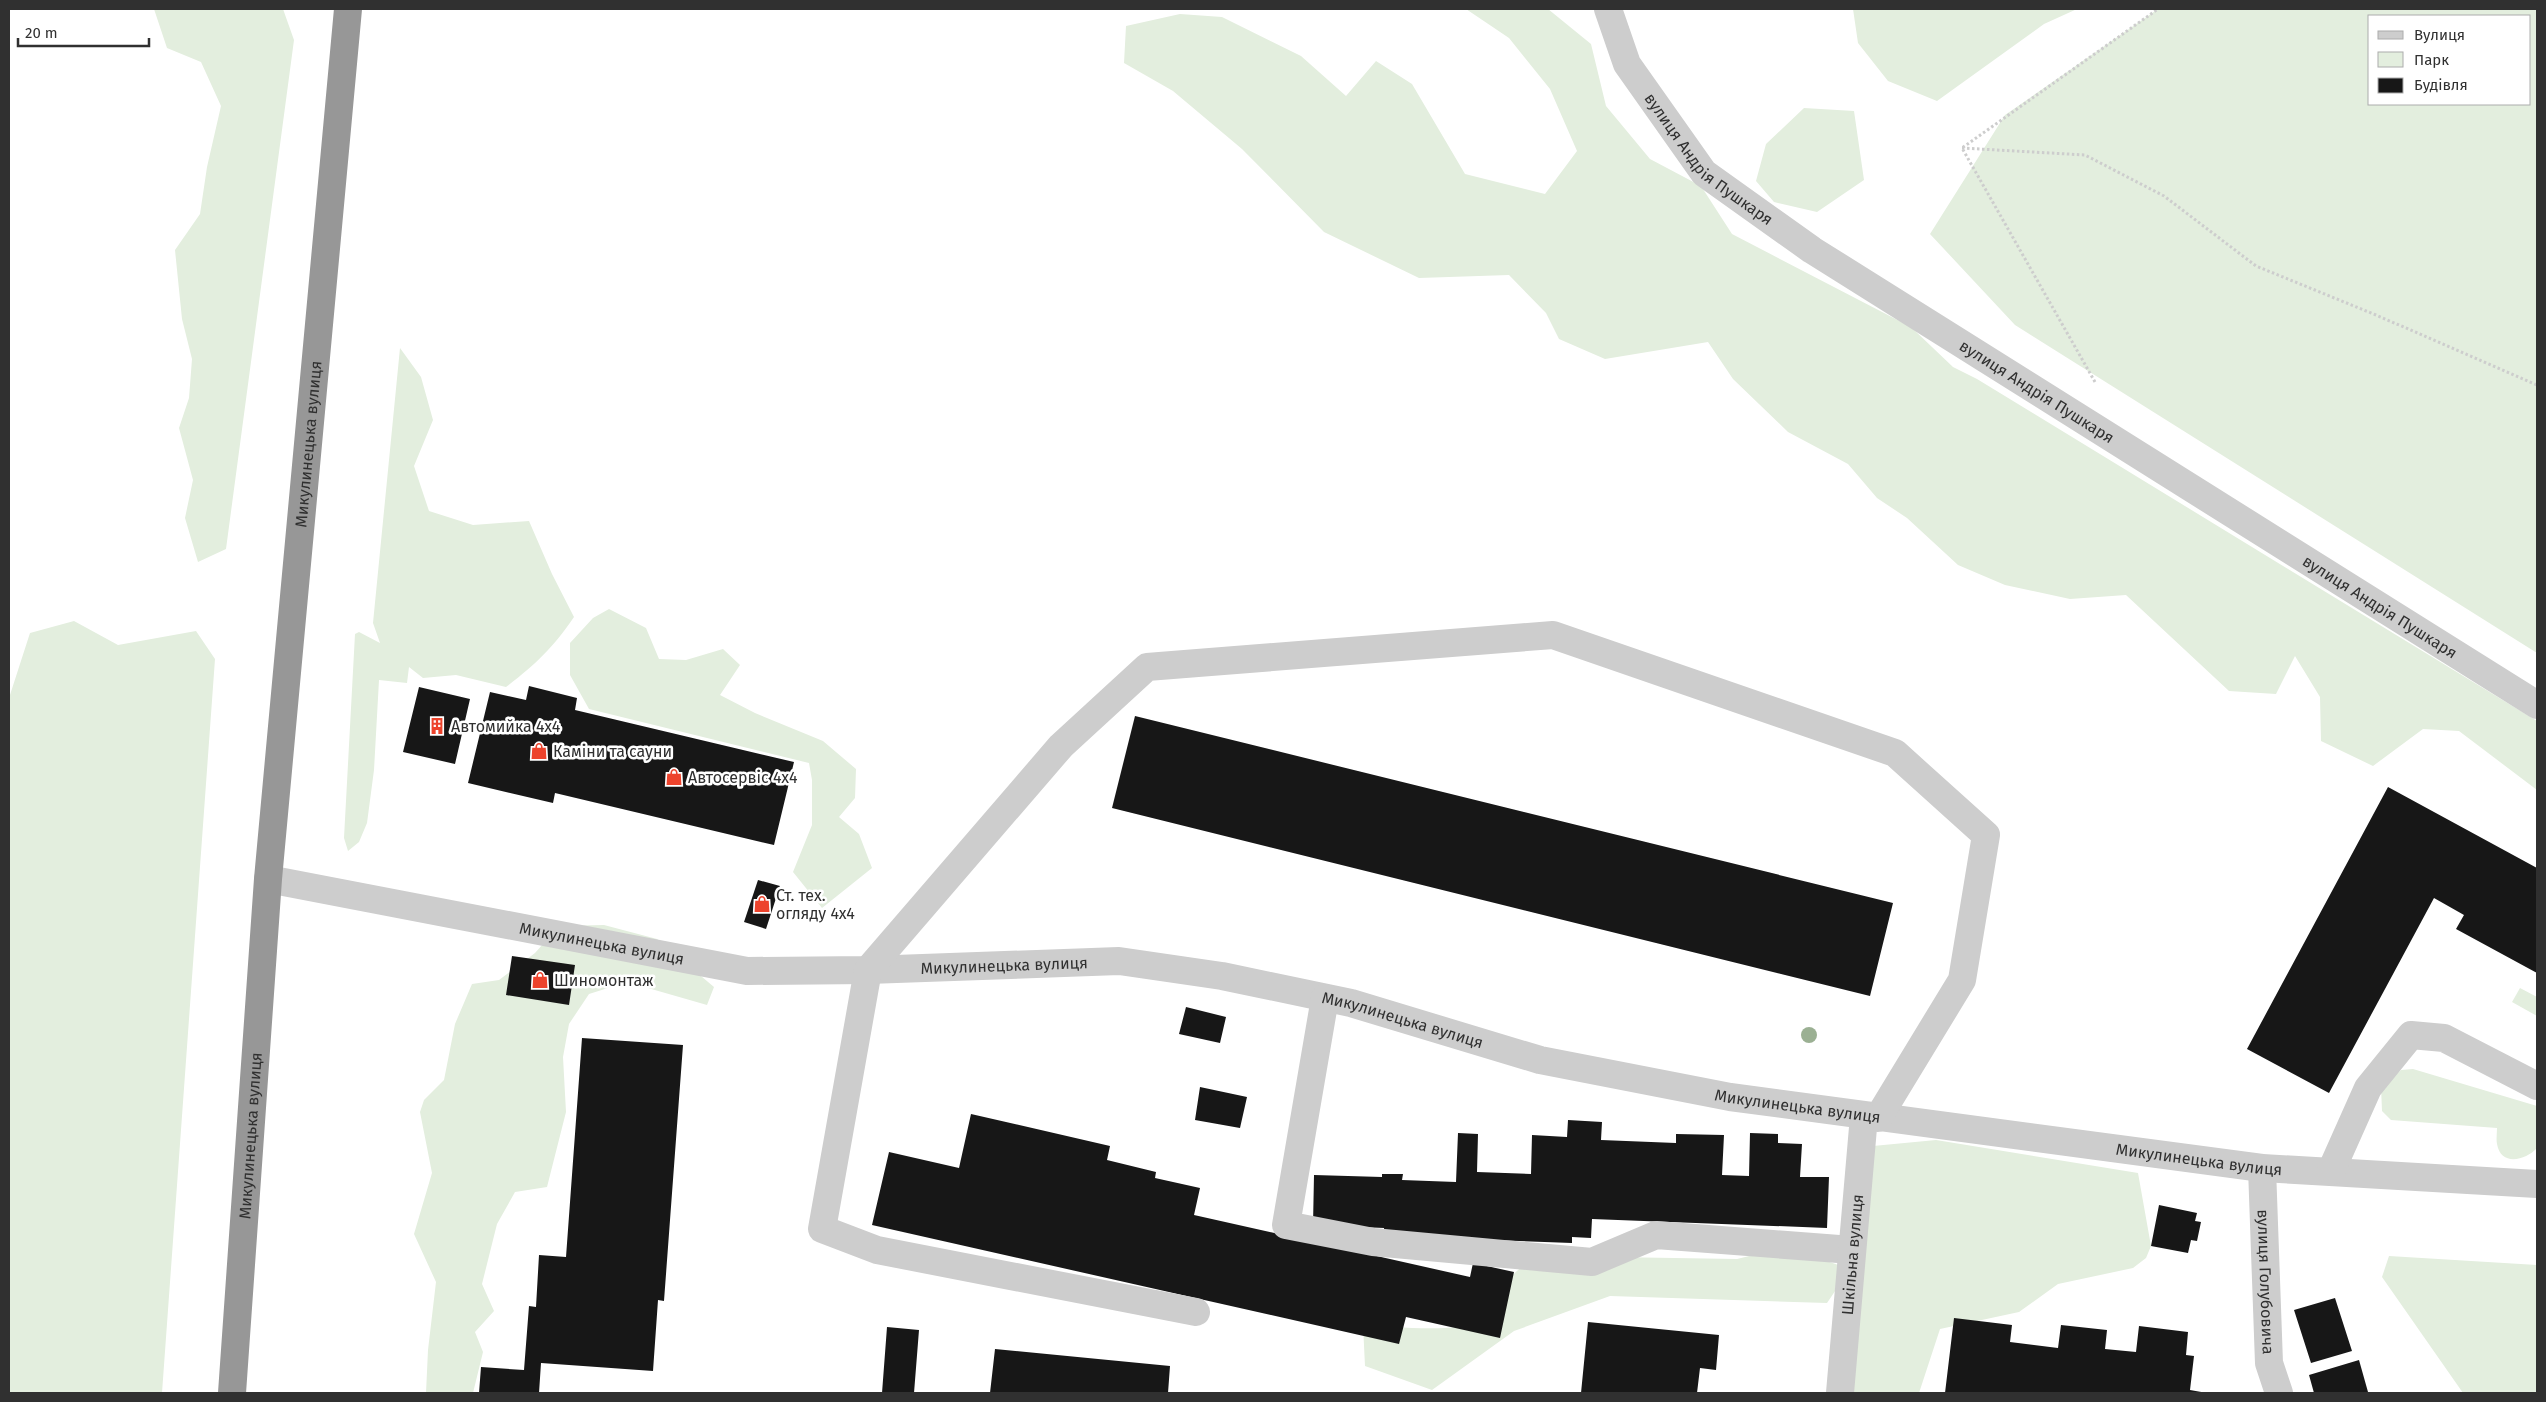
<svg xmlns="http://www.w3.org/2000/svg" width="2546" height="1402" font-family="'Fira Sans',sans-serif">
<rect width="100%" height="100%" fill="#fff"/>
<path fill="#e3eede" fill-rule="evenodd" d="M 154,9 L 283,9 L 294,40 L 226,549 L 198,562 L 185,518 L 193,480 L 179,428 L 189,398 L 192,359 L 182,319 L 175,250 L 200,214 L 207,167 L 221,106 L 201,62 L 167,48 Z
M 1466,9 L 1548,9 L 1591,44 L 1606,106 L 1650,159 L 1701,186 L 1732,234 L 1911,327 L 1953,367 L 1977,379 L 2537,721 L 2537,790 L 2459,731 L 2423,729 L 2373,766 L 2321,741 L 2320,697 L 2295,656 L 2276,694 L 2229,691 L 2126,595 L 2070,599 L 2005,585 L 1958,565 L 1907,518 L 1877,498 L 1848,464 L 1788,432 L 1733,379 L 1708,342 L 1605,359 L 1559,339 L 1546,313 L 1509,275 L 1419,278 L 1324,232 L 1242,149 L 1173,91 L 1124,63 L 1126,26 L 1180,14 L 1222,17 L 1301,56 L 1346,96 L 1376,61 L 1412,84 L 1465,174 L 1545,194 L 1577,151 L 1550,89 L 1509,38 Z
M 1853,9 L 2077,9 L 2044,24 L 1937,101 L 1888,81 L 1858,43 Z
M 2158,9 L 2537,9 L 2537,653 L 2015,325 L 1930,234 L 2005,115 ZM 2370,16 L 2530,16 L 2530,104 L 2370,104 Z
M 1804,108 L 1854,111 L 1864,180 L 1817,212 L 1774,202 L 1756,181 L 1766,144 Z
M 400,348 L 421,377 L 433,420 L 414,466 L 429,511 L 473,525 L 529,521 L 552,574 L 574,617 C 553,648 535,665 506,687 L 456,675 L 423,678 L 409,667 L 407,683 L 379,680 L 374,770 L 367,823 L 359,842 L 348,851 L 344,838 L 355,634 L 359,632 L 380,643 L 373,623 Z
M 609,609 L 646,628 L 659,659 L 686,660 L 723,649 L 740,665 L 720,695 L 755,713 L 823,741 L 856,769 L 855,798 L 839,817 L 859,834 L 872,868 L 822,908 L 793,872 L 812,825 L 812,780 L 809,763 L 589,709 L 570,675 L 570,643 L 593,618 Z
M 74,621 L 118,645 L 196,631 L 215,659 L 162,1393 L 9,1393 L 9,698 L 30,633 Z
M 604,925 L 657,939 L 714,987 L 707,1005 L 627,982 L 589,994 L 569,1024 L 563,1057 L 566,1112 L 547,1187 L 515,1192 L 497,1224 L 482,1284 L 494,1311 L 475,1332 L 483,1352 L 473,1393 L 426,1393 L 428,1350 L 436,1282 L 414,1234 L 432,1173 L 420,1112 L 424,1100 L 444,1080 L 455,1024 L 472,984 L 499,980 L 535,953 L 559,926 Z
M 2520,988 L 2537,997 L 2537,1016 L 2512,1002 Z
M 2413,1069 L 2537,1106 L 2537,1148 C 2526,1160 2501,1167 2497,1144 C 2496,1139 2497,1133 2497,1128 L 2391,1120 L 2382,1111 L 2381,1087 L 2401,1070 Z
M 1936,1140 L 2138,1173 L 2151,1246 L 2146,1258 L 2133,1268 L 2058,1284 L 2019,1312 L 1940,1329 L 1919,1393 L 1852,1393 L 1873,1146 Z
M 1786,1247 L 1850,1269 L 1827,1303 L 1610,1296 L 1514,1331 L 1432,1390 L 1365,1366 L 1363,1325 C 1391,1326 1456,1334 1477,1321 C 1510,1299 1498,1267 1549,1256 L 1737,1259 Z
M 2389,1256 L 2537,1265 L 2537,1393 L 2463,1393 L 2382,1277 Z"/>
<path fill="#171717" d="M 529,686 L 577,698 L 575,710 L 794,762 L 774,845 L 555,793 L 553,803 L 468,783 L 490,692 L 526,700 Z
M 419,687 L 470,699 L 455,764 L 403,752 Z
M 1135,716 L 1893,903 L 1870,996 L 1112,808 Z
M 2388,787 L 2537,868 L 2537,973 L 2456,929 L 2464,915 L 2434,898 L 2329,1093 L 2247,1049 Z
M 758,880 L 780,886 L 766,929 L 744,922 Z
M 512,956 L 575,965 L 569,1005 L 506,995 Z
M 1186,1007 L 1226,1017 L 1220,1043 L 1179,1034 Z
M 582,1038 L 683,1045 L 664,1301 L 658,1300 L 653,1371 L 541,1363 L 539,1393 L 479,1393 L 481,1367 L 524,1370 L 529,1306 L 536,1307 L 539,1255 L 566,1257 Z
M 1200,1087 L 1247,1097 L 1240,1128 L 1195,1120 Z
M 971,1114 L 1110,1146 L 1107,1160 L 1156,1172 L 1155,1178 L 1200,1188 L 1194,1215 L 1470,1277 L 1473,1263 L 1514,1272 L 1500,1338 L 1406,1317 L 1399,1344 L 872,1225 L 889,1152 L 959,1168 Z
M 1568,1120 L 1602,1122 L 1601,1140 L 1676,1143 L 1676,1134 L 1724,1135 L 1722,1175 L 1749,1176 L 1750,1133 L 1778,1134 L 1778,1143 L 1802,1144 L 1800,1177 L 1829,1177 L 1827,1228 L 1592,1219 L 1591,1238 L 1572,1237 L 1572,1243 L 1384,1236 L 1384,1228 L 1313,1225 L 1314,1175 L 1382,1177 L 1382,1174 L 1403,1174 L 1402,1180 L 1456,1182 L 1458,1133 L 1478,1134 L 1477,1172 L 1531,1174 L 1532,1135 L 1567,1137 Z
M 2159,1205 L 2197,1213 L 2195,1221 L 2201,1222 L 2197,1241 L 2191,1240 L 2188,1253 L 2151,1246 Z
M 2335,1298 L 2352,1351 L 2311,1363 L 2294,1310 Z
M 1954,1318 L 2012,1325 L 2010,1342 L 2058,1348 L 2061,1325 L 2107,1330 L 2105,1349 L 2136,1352 L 2139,1326 L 2188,1332 L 2186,1355 L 2194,1356 L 2190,1390 L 2207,1393 L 1945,1393 Z
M 1588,1322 L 1719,1335 L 1716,1370 L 1700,1368 L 1697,1393 L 1581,1393 Z
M 887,1327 L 919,1330 L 914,1393 L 882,1393 Z
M 995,1349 L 1170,1366 L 1168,1393 L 990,1393 Z
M 2359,1360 L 2368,1392 L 2314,1393 L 2309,1375 Z"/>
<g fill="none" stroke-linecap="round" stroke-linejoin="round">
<path stroke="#cdcdcd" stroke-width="3" stroke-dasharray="2.5 2.5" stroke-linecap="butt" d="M 1962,148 L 2085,155 L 2164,196 L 2256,266 L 2376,315 L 2537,385
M 2095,382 L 1962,148 L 2158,9"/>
<g stroke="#cdcdcd" stroke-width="28">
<path id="s1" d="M 1608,9 L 1627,64 L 1704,173 L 1812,250 L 2537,705"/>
<path id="s2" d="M 268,879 L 747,971 L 868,970 L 1119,961 L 1222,976 L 1351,1003 L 1540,1060 L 1730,1097 L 2262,1168 L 2537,1184"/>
<path d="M 1325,998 L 1286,1225 L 1373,1242 L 1592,1262 L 1656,1235 L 1852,1250"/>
<path id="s3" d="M 2262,1168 L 2269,1363 L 2279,1393"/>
<path d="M 2331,1171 L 2368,1088 L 2411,1035 L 2444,1038 L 2537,1086"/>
<path d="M 1196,1312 L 877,1250 L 822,1229 L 868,970 L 1061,746 L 1147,667 L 1553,635 L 1895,753 L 1986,835 L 1962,980 L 1878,1118"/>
<path id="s4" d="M 1840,1393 L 1864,1116"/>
</g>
<path stroke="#979797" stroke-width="28" id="s5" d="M 232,1393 L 268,879 L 348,9"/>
</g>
<circle fill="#9bb093" cx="1809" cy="1035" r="8"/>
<defs>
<g id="building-bare" transform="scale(1.35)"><path d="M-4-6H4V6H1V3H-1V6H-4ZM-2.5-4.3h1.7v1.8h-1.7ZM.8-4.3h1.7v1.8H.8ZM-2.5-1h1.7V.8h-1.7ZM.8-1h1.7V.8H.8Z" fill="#ed432c" stroke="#fff" stroke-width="2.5" paint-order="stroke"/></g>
<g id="shop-bare" transform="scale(1.35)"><path d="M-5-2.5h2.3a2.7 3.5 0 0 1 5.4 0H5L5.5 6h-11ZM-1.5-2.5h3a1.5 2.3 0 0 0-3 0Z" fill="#ed432c" stroke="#fff" stroke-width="2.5" paint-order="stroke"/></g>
</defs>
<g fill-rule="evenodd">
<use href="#building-bare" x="437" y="726"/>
<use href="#shop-bare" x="539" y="751"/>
<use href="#shop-bare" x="674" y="777"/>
<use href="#shop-bare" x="762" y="904"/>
<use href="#shop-bare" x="540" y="980"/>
</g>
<g text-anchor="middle" stroke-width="5" stroke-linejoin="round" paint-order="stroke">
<g font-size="16" fill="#303030" stroke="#fff">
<text dy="6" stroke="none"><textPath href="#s1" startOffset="185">вулиця Андрія Пушкаря</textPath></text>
<text dy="6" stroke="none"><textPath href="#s1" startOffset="590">вулиця Андрія Пушкаря</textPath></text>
<text dy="6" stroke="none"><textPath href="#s5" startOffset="952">Микулинецька вулиця</textPath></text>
<text dy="6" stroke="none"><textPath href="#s1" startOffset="995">вулиця Андрія Пушкаря</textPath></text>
<text dy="6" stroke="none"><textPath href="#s2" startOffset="340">Микулинецька вулиця</textPath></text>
<text dy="6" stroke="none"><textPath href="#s2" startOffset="745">Микулинецька вулиця</textPath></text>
<text dy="6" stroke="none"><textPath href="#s2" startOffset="1150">Микулинецька вулиця</textPath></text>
<text dy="6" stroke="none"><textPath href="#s2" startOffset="1555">Микулинецька вулиця</textPath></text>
<text dy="6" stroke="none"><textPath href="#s5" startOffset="258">Микулинецька вулиця</textPath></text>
<text dy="6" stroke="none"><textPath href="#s2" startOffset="1960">Микулинецька вулиця</textPath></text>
<text dy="6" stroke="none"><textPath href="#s4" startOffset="139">Шкільна вулиця</textPath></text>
<text dy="6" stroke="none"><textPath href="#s3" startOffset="114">вулиця Голубовича</textPath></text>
</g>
<g font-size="16" fill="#303030" stroke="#fff" text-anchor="start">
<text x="451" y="732">Автомийка 4х4</text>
<text x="553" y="757">Каміни та сауни</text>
<text x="688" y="783">Автосервіс 4х4</text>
<text x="776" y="901">Ст. тех.<tspan x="776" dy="18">огляду 4х4</tspan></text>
<text x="554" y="986">Шиномонтаж</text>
</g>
</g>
<rect width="2546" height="1402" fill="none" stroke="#303030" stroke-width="20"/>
<rect x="2368" y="15" width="162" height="90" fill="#ffffff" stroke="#acacac"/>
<rect x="2378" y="31" width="25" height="8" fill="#cdcdcd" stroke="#acacac"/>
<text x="2414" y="40" font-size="15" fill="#303030">Вулиця</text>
<rect x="2378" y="52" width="25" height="15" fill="#e3eede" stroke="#acacac"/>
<text x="2414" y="65" font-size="15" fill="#303030">Парк</text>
<rect x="2378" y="78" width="25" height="15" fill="#171717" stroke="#acacac"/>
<text x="2414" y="90" font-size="15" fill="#303030">Будівля</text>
<path d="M18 38v8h131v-8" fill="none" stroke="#303030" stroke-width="2.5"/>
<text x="25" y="38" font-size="15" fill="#303030" stroke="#ffffff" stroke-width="4" paint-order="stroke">20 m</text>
</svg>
